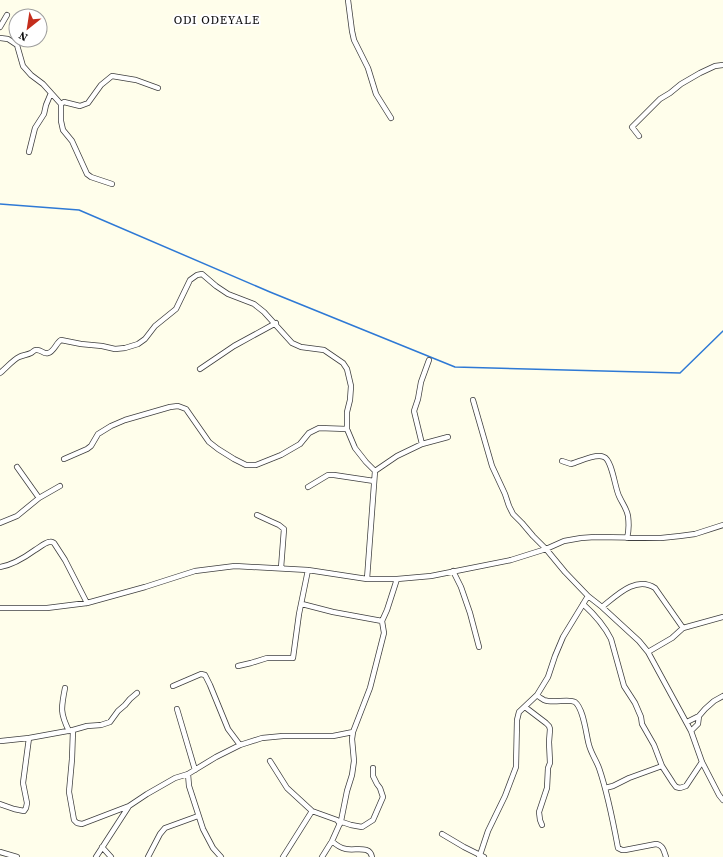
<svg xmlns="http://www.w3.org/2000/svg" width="723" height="857" font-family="'Source Serif 4',serif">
<rect width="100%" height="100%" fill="#fffeeb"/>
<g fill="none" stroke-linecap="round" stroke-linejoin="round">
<path stroke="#2e79d5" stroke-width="1.5" d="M 0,204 L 79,210 L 270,292 L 455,367 L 680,373 L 723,331"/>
<g stroke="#3f3f3f" stroke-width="6">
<path id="minor" d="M 348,0 L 352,31 L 354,40 L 368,68 L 376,94 L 391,118
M 0,27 L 7,15
M 0,38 L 8,39 L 17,45 L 23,66 L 31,75 L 43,84 L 61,104 L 61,121 L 63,130 L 72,141 L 87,174 L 91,177 L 112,184
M 61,104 L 64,102 L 80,106 L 88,103 L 101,85 L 112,76 L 136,80 L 158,88
M 639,136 L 632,127 L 660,99 L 670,93 L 681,84 L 700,73 L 715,66 L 723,65
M 29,152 L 35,128 L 44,114 L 46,105 L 51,93
M 200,369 L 234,346 L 276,323
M 0,373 C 5,369 14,359 19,357 C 23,355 27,355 31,353 C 33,352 34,350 36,350 C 41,349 44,355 48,353 C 54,352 56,343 61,340 L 81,344 L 102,346 L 115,349 L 125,348 L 138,344 L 145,339 L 155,326 L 176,309 L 190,280 L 197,275 L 202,274 L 216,286 L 228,294 L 254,304 L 264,312 L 292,343 L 301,347 L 324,350 L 343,363 L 347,369 L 351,386 L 350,400 L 347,412 L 347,429 L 355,448 L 366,462 L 375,471
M 473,400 L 492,466 L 505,494 L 509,506 L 513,514 L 522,523 L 533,536 L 546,549 L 565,572 L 588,596 L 602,607 L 639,641 L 648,652 L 691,731 L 702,762 L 719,795 L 723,800
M 422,444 L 414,411 L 418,399 L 421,382 L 429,360
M 64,459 L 87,449 L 91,446 L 98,434 L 111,426 L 125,420 L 170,407 L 178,406 L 186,409 L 209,442 L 218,449 L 234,459 L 246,465 L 256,465 L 281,455 L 300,444 L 309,433 L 319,428 L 347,429
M 562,461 L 571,464 C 579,462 595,453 604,457 C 612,460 615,488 619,496 C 622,503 627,509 628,516 C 629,524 629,531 627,538
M 17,467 L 39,498
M 308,487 L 328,475 L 334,475 L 374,481
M 257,515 L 270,521 L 279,525 L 284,529 L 281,568
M 0,523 L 17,516 L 39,498 L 60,486
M 0,567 C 13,565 24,558 35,550 C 39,548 44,543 49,542 C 52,541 52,542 54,543 L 65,560 L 87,603
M 453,571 L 461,587 L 470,613 L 479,647
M 367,579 L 375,471 L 397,456 L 422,444 L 448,437
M 302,604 L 333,612 L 382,621
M 583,604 C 594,614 604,625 611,639 L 624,686 L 635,703 L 641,717 L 642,724 L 654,745 L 662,766 L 673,783 L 676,787 L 680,788 L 686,786 L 702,762
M 602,607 C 616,596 636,575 655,588 L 683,628
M 0,608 L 47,608 L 87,603 L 145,587 L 195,571 L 235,566 L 308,570 L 367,579 L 397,579 L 431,576 L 511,560 L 546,549 L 564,541 L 581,538 L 595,537 L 661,538 L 680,536 L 695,534 L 723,525
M 648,652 L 672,638 L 683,628 L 723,617
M 238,666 L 251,663 L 267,658 L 293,658 L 299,614 L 308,570
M 173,686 L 201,674 L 205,675 L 210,685 L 228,729 L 240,745
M 65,688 C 61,708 60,713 69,731
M 537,695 C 539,697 542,699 544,700 C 553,704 568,698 575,702 C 584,709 586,735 589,745 C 591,753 596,760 599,768 C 608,794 613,821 618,848 L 622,850 L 625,850 L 656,844 C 663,845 664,851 666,857
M 525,707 L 546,723 L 549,726 L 550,729 L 549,742 L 550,763 L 548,768 L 547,788 L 539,812 L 540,820 L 542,825
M 177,709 L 195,770
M 687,722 L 699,716
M 73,730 L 87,726 L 101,725 L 110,722 L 118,711 L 125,705 L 130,699 L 137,693
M 691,731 L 698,724 L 699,716 L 705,709 L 714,701 L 723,696
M 1,741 L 29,738 L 73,730 L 72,759 L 69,792 L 74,820 L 77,823 L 82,824 L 129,806
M 270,761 L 287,788 L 312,811 L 337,820 L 340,824
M 188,774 L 189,786 L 203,829 L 213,848 L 221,857
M 605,788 L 613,786 L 629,778 L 662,766
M 0,804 L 14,809 L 24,811 L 26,808 L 27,803 L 23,783 L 29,738
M 339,821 L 351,825 L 362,827 L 373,820 L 383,797 L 380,788 L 377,784 L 373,776 L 373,768
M 442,834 L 464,847 L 480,855 L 479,857
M 332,841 C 336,845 341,848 346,849 C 355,851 370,845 372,857
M 102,847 L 111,857
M 0,852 L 17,857
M 96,857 L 129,806 L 147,794 L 175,778 L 188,774 L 216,757 L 240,745 L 262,738 L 283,736 L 333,736 L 353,732
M 148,857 L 160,834 L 165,828 L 198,816
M 283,857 L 312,811
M 322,857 L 332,841 L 341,821 L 347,791 L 352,775 L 354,761 L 352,739 L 353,732 L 370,688 L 384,633 L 382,621 L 387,610 L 397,579
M 484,857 L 480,855 L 488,831 L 505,796 L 516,767 L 517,720 L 519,712 L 537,695 L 548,677 L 555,656 L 563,637 L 588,596"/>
</g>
<use href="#minor" stroke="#fff" stroke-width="4.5"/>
</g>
<g text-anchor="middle" stroke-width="4" stroke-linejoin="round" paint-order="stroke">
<g font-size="12" letter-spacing="1" fill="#0c0c0c" stroke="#fff">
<text x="217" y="24">ODI ODEYALE</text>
</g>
</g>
<g transform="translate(28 28) rotate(210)"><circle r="19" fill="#ffffff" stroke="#9e9e9e"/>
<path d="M0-3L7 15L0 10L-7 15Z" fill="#c42d1c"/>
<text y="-6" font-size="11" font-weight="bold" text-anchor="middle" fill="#0c0c0c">N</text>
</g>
</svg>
